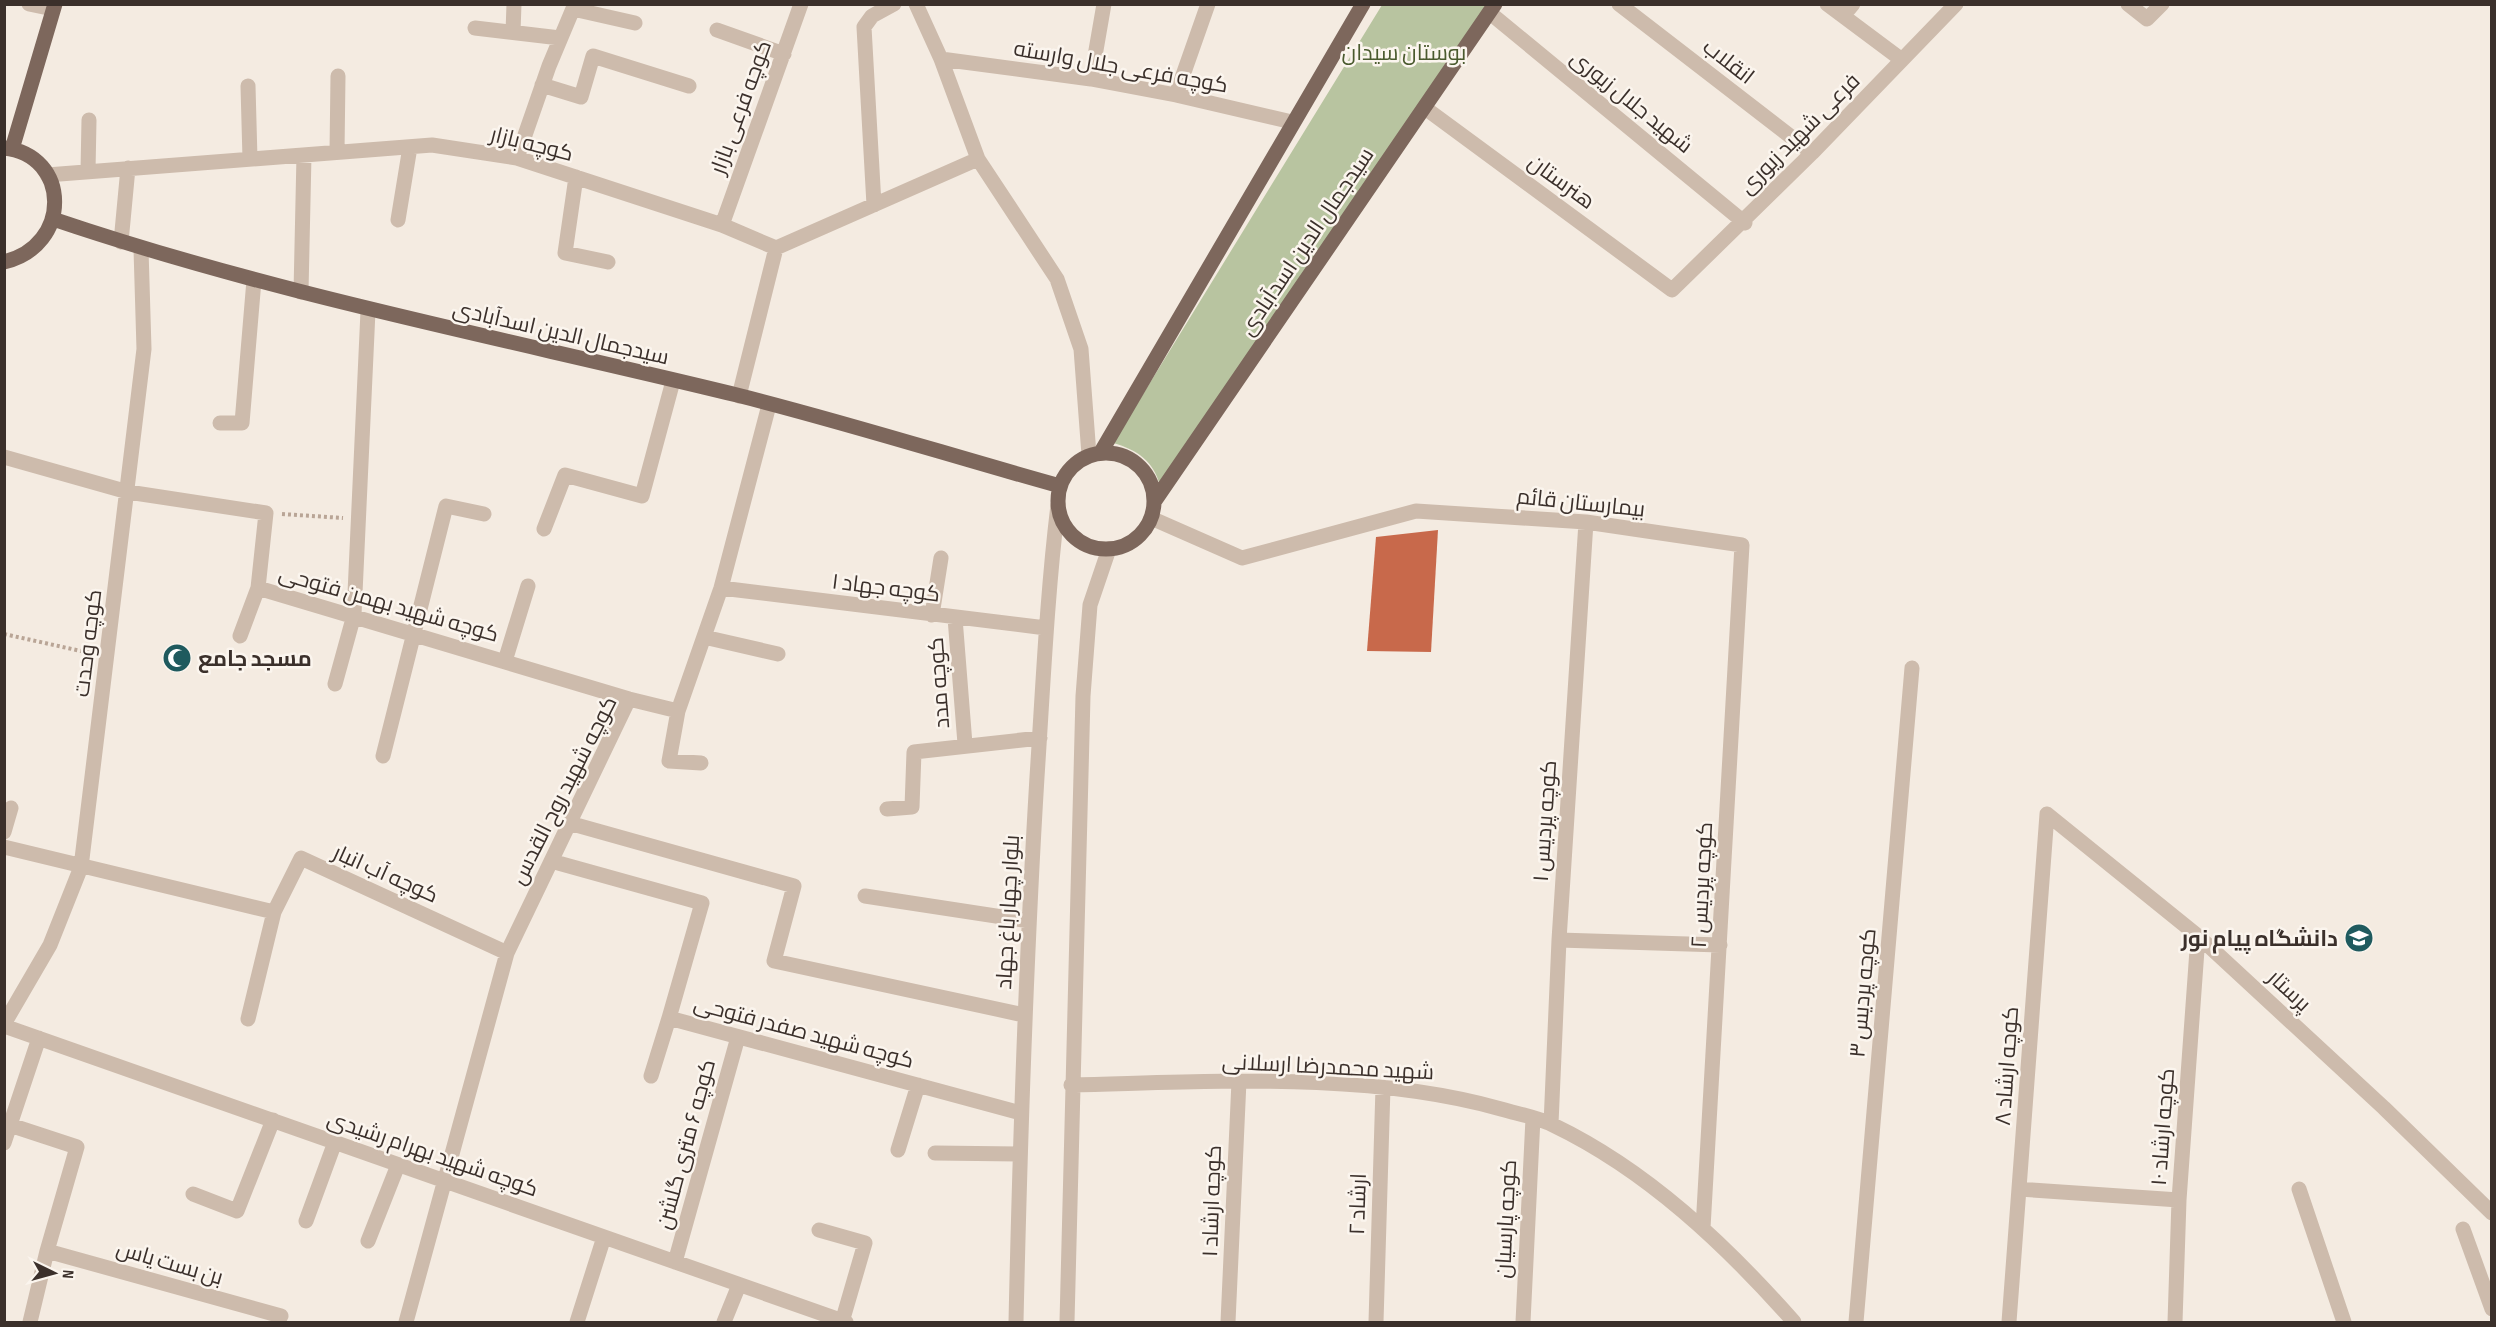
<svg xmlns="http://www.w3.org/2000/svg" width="2496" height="1327" font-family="'Sofia Sans Condensed',Cairo,sans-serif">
<rect width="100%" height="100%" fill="#f4ebe1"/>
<path fill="#b8c4a0" d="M 1382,5 L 1489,5 L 1160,485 C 1153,461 1138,450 1113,443 Z"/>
<path fill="#c8694b" d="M 1438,530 L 1431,652 L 1367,651 L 1376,537 Z"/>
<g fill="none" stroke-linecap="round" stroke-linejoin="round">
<path stroke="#b9a596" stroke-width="4" stroke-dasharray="3 3" stroke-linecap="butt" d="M 282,514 L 343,518
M 4,634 L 90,653"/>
<path stroke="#cdbbac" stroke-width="15" d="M 29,4 L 53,9
M 916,4 L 941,59 L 978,159 L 1057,279 L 1081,349 L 1089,455
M 1619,4 L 1812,153
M 1827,4 L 1902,60
M 2128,4 L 2147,19 L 2162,4
M 573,9 L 635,23
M 1490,13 L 1745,223
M 1843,16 L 1853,4
M 475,28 L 560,38
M 717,30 L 784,54
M 513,32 L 514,4
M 941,59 L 1091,79 L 1176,95 L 1292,122
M 1091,79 L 1104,4
M 542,85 L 581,97 L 593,56 L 689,86
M 248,86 L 250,159
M 1176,95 L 1208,4
M 1425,108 L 1672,290 L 1812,153 L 1956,4
M 337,152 L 338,76
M 517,158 L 549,66 L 575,4
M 88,171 L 89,120
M 47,175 L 432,145 L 517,158 L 722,225 L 776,248 L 978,159
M 576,177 L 565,253 L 608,262
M 874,205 L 864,27 L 872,16 L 894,4
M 398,220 L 410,147
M 722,225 L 801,4
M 121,242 L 128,168
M 301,292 L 304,155
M 739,396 L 776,248
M 220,423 L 242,423 L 254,280
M 4,457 L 128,492 L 266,513 L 258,588 L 240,636
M 1151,518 L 1242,558 L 1416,511 L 1586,522 L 1742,545 L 1703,1228
M 544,529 L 565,475 L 642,496 L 673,381
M 258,588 L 629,699 L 678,711 L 721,588 L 769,405
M 721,588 L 1046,628
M 932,615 L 941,558
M 955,618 L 965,744
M 704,637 L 778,654
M 505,661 L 528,586
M 335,684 L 354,615 L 368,311
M 678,711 L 669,761 L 701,763
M 383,756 L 446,506 L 484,514
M 887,809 L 912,807 L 914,752 L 1040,738
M 2047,814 L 2198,936 L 2384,1108 L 2492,1213
M 569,823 L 794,886 L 774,961 L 1024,1015
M 4,832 L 11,808
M 4,847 L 274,912 L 248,1019
M 551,861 L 702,903 L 669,1018 L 1021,1113
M 865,896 L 1029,921
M 274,912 L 301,858 L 507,953
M 1559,940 L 1720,945
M 4,1024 L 50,945 L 81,867 L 144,349 L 141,249
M 4,1026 L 846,1322
M 651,1076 L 669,1018
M 1071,1085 C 1210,1082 1366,1071 1501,1109 C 1518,1114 1537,1117 1553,1125 C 1647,1170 1726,1245 1794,1322
M 1551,1124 L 1559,940 L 1586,522
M 4,1143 L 10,1125
M 898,1150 L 918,1085
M 935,1153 L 1020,1154
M 2019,1189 L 2179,1200
M 2299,1189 L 2344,1322
M 193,1194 L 237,1211 L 273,1120
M 306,1221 L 335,1142
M 2463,1229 L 2492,1309
M 819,1230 L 865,1243 L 842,1322
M 368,1241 L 398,1165
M 47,1251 L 281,1316
M 675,1262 L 738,1037
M 30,1322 L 47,1251 L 77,1147 L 10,1125 L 39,1038
M 406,1322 L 507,953 L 629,699
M 577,1322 L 604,1237
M 724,1322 L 739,1285
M 1016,1322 C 1020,1140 1026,959 1037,777 C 1043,686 1047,595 1058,505
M 1067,1322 L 1083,696 L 1090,605 L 1109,549
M 1228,1322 L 1239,1081
M 1376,1322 L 1383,1087
M 1523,1322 L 1533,1118
M 1856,1322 L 1912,668
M 2009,1322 L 2047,814
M 2175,1322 L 2179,1200 L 2198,936"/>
<path stroke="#7d675c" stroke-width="15" d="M 4,148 C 71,155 72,246 4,262
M 12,149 L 55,4
M 53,219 C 277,295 508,339 737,395 C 845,422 952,456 1060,486
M 1101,452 L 1363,4
M1058 501a48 48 0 1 1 96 0a48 48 0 1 1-96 0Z
M 1154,502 L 1495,4"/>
</g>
<defs>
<g id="mosque-disc" transform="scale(1.5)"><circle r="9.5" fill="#1f5a5e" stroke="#fbf5ee"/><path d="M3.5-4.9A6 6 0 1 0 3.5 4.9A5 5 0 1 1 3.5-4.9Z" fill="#fff"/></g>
<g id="university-disc" transform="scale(1.5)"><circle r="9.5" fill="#1f5a5e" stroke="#fbf5ee"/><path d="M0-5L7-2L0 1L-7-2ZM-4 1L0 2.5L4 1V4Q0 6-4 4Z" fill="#fff"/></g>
</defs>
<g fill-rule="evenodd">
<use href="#mosque-disc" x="177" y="658"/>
<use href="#university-disc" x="2359" y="938"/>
</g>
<g text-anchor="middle" stroke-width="5" stroke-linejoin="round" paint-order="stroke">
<g font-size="22" fill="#4a5a2e" stroke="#fbf5ee">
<text x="1404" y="60">بوستان سیدان</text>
</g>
<g font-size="22" fill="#3b302b" stroke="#fbf5ee">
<text transform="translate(1729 61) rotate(38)" y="8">انقلاب</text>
<text transform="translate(1121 66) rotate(10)" y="8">کوچه فرعی جلال وارسته</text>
<text transform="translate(1632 101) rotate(39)" y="8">شهید جلال زیوری</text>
<text transform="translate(740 107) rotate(-70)" y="8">کوچه فرعی بازار</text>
<text transform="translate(1799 133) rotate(-45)" y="8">فرعی شهید زیوری</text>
<text transform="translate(532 143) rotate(14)" y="8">کوچه بازار</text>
<text transform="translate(1562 181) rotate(36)" y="8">هنرستان</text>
<text transform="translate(1306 241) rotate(-56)" y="8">سیدجمال الدین اسدآبادی</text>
<text transform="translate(561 332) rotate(13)" y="8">سیدجمال الدین اسدآبادی</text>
<text transform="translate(1581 502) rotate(6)" y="8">بیمارستان قائم</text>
<text transform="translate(886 587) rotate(7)" y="8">کوچه جهاد ۱</text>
<text transform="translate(389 603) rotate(16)" y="8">کوچه شهید بهمن فتوحی</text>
<text transform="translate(87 643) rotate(-83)" y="8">کوچه وحدت</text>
<text transform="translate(938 683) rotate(-94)" y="8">کوچه مدد</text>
<text transform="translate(563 790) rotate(-63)" y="8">کوچه شهید روح القدس</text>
<text transform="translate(1544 821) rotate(-86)" y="8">کوچه پردیس ۱</text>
<text transform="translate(386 873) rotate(24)" y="8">کوچه آب انبار</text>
<text transform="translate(1701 885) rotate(-87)" y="8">کوچه پردیس ۲</text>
<text transform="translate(1007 912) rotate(-87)" y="8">بلوار چهار باغ جهاد</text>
<text transform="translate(2290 990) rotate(43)" y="8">پرستار</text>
<text transform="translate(1862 993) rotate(-85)" y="8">کوچه پردیس ۳</text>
<text transform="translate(804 1031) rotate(15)" y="8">کوچه شهید صفدر فتوحی</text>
<text transform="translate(1328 1066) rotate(3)" y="8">شهید محمدرضا ارسلانی</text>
<text transform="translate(2006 1066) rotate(-86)" y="8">کوچه ارشاد ۸</text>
<text transform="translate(2162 1127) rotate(-86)" y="8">کوچه ارشاد ۱۰</text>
<text transform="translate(685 1144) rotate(-75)" y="8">کوچه ۶ متری گلشن</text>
<text transform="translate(433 1153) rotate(19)" y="8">کوچه شهید بهرام رشیدی</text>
<text transform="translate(1211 1201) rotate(-88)" y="8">کوچه ارشاد ۱</text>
<text transform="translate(1357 1204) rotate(-88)" y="8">ارشاد ۲</text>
<text transform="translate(1505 1219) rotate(-87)" y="8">کوچه پارسیان</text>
<text transform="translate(170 1262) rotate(16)" y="8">بن بست یاس</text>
</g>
<g font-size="22" font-weight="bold" fill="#3b302b" stroke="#fbf5ee" text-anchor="start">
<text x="198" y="666">مسجد جامع</text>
<text x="2338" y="946" text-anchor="end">دانشگاه پیام نور</text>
</g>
</g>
<rect width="2496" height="1327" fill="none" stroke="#3b302b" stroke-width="12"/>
<g transform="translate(54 1273) rotate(95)" stroke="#fbf5ee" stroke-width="4.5" paint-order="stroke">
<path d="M0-4.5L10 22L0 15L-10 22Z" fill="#3b302b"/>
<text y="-9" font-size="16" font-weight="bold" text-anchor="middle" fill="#3b302b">N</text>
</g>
</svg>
